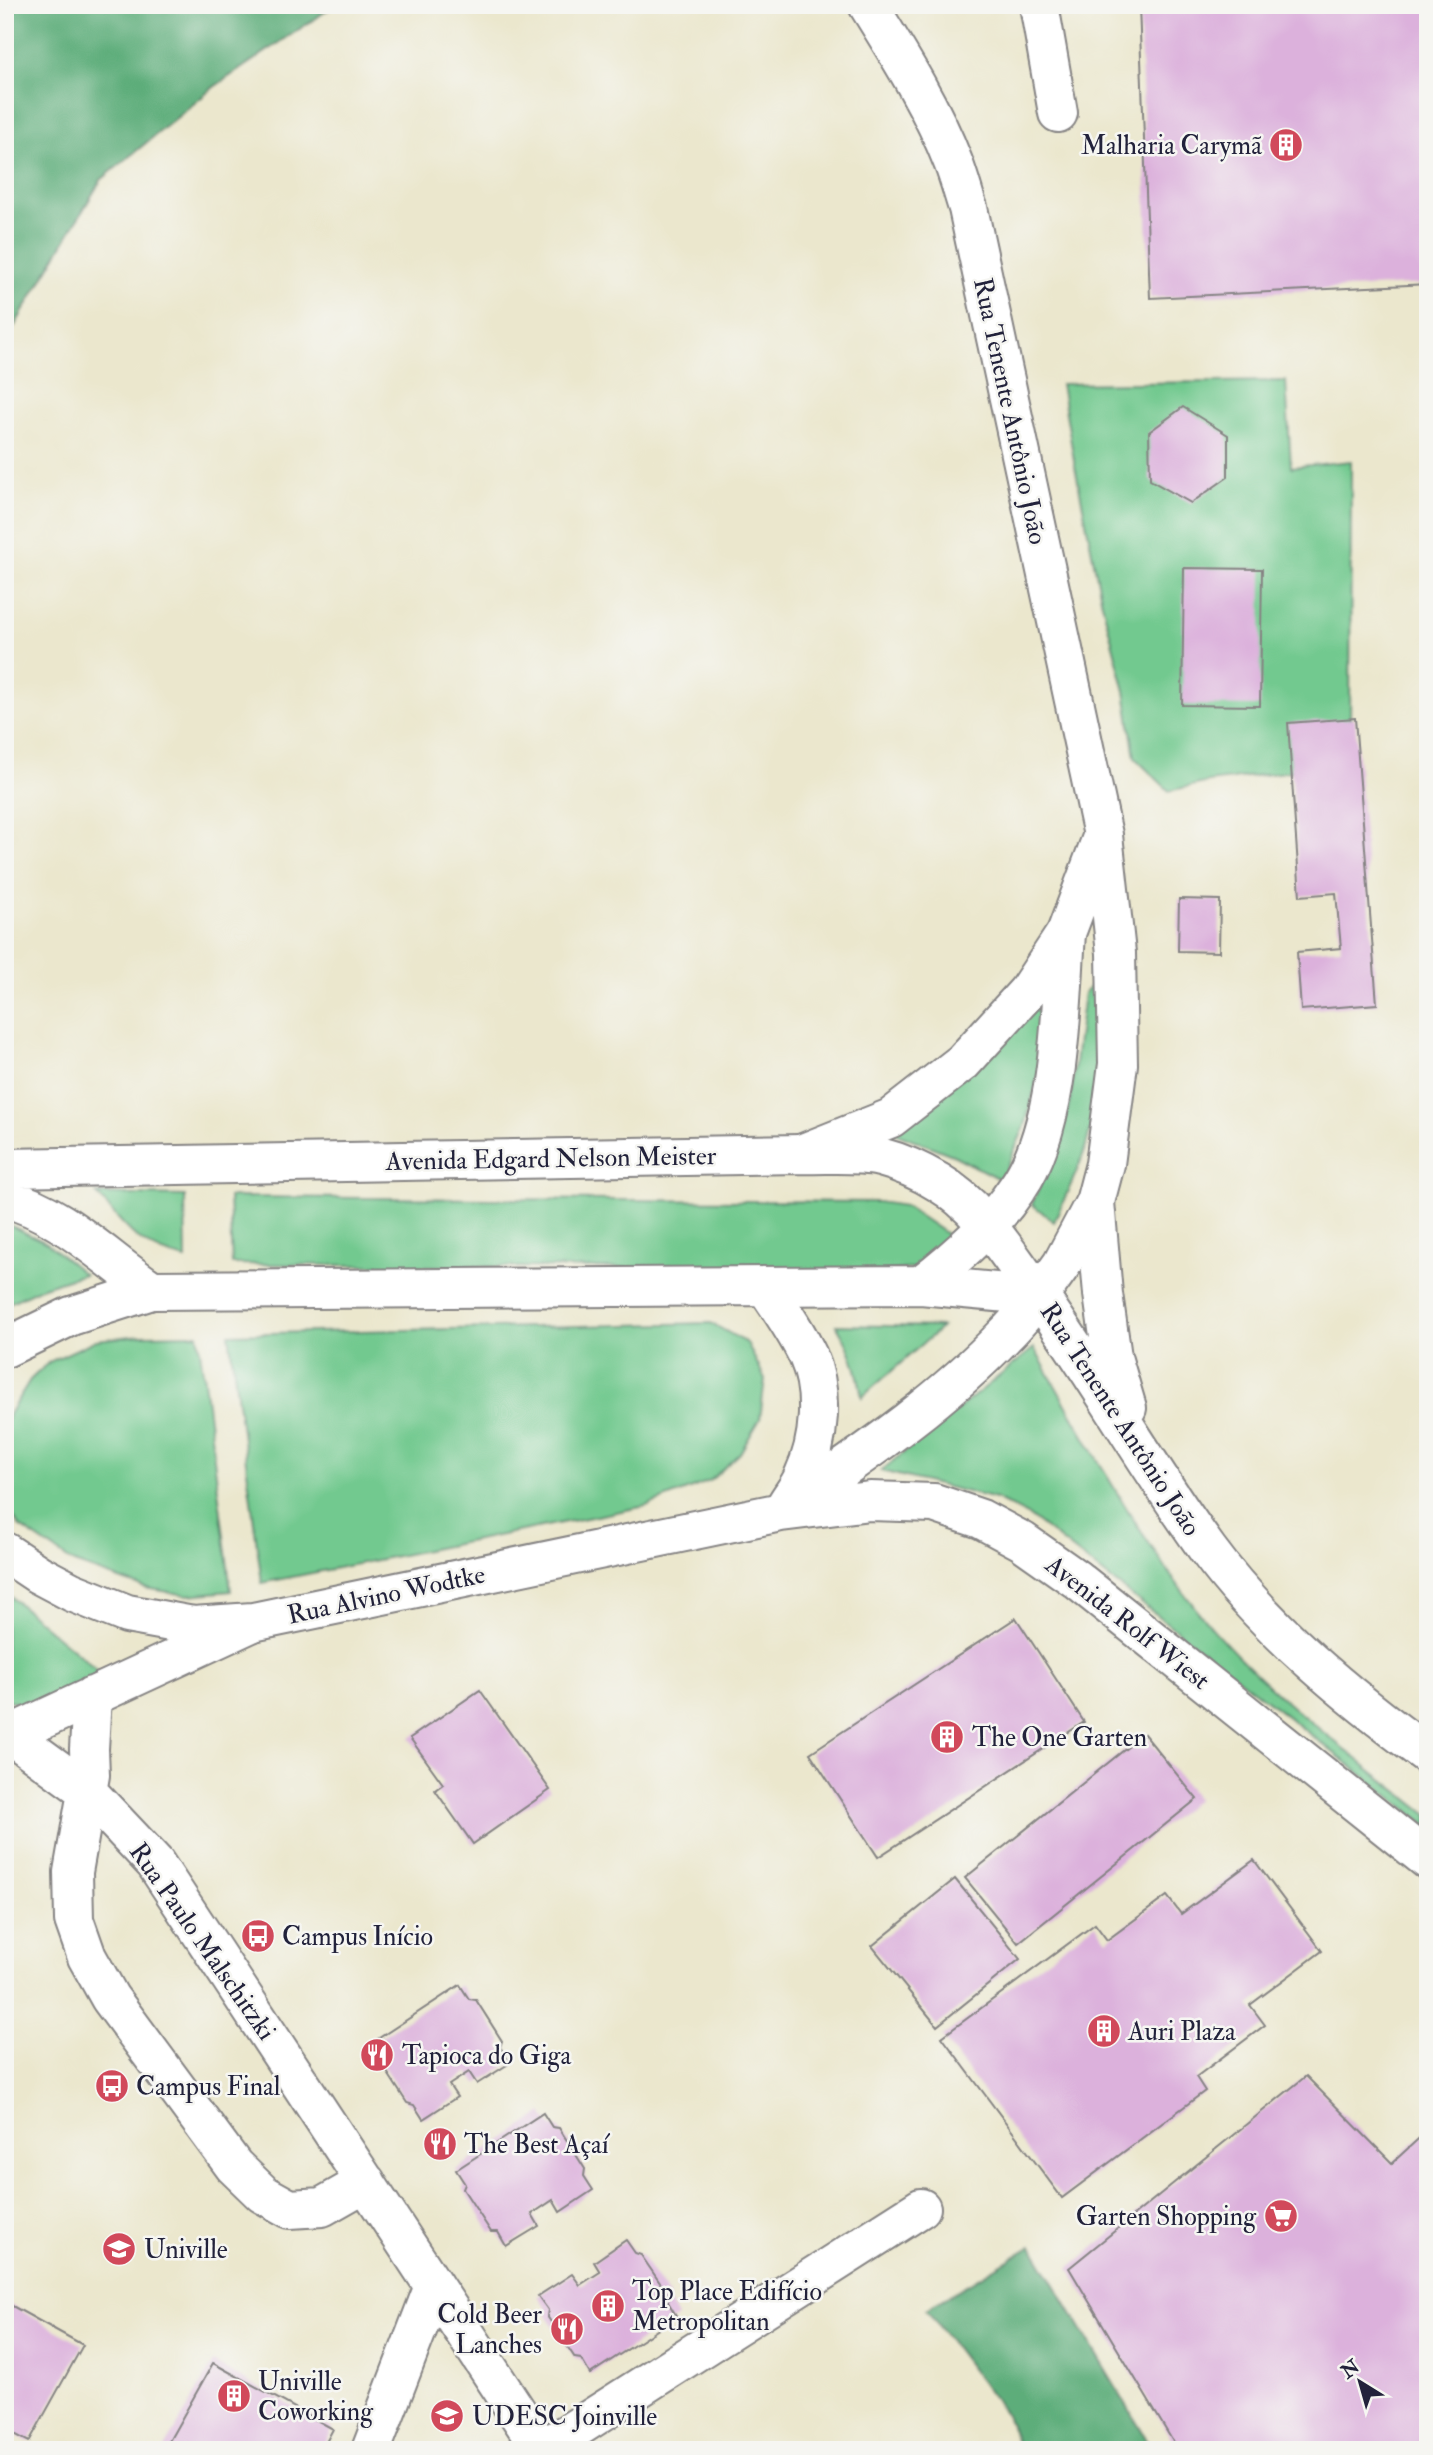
<svg xmlns="http://www.w3.org/2000/svg" width="1433" height="2455" font-family="'IM FELL Double Pica',serif">
<rect width="100%" height="100%" fill="#f6f6f2"/>
<filter id="ink" filterUnits="userSpaceOnUse"><feTurbulence type="fractalNoise" baseFrequency=".0143" numOctaves="2"/><feDisplacementMap in="SourceGraphic" scale="14" xChannelSelector="R" yChannelSelector="G"/><feConvolveMatrix kernelMatrix="1 2 1 2 8 2 1 2 1" color-interpolation-filters="sRGB"/></filter>
<filter id="wash" filterUnits="userSpaceOnUse"><feTurbulence type="fractalNoise" baseFrequency=".00686" numOctaves="4" result="noise"/><feDisplacementMap in="SourceGraphic" scale="28" xChannelSelector="R" yChannelSelector="G"/><feGaussianBlur stdDeviation="1.57" result="paint"/><feColorMatrix in="noise" values="0 0 0 0 0 0 0 0 0 0 0 0 0 0 0 0 0 1.4 0 .05"/><feComposite in="paint" operator="in"/></filter>
<g filter="url(#wash)">
<rect width="100%" height="100%" fill="#ebe7cd"/>
<path fill="#72c98f" stroke="#4a7665" stroke-width="2" d="M 1286,381 L 1291,467 L 1351,461 L 1350,744 L 1292,771 L 1209,782 L 1169,791 L 1135,758 L 1125,691 L 1102,603 L 1075,466 L 1061,384 Z
M 1091,986 L 1099,992 C 1101,1042 1101,1093 1087,1142 C 1080,1169 1065,1196 1054,1222 L 1032,1204 L 1060,1138 L 1070,1102 L 1084,993 Z
M 1047,990 L 1038,1076 L 1025,1126 L 1001,1180 L 955,1156 L 891,1131 Z
M 97,1194 L 185,1196 L 186,1259 C 139,1249 127,1229 97,1194 Z
M 229,1197 L 878,1202 L 905,1206 L 945,1233 L 952,1242 L 921,1268 L 885,1271 L 232,1264 Z
M 5,1223 L 47,1243 L 84,1274 L 43,1287 L 5,1305 Z
M 711,1323 L 747,1343 L 765,1379 L 760,1419 L 740,1453 L 710,1481 L 646,1506 L 262,1583 L 229,1334 Z
M 836,1325 L 942,1327 L 862,1397 C 857,1368 852,1350 836,1325 Z
M 198,1334 L 231,1591 L 187,1595 L 145,1588 L 74,1563 L 19,1526 L 5,1502 L 5,1431 L 9,1414 L 30,1380 L 49,1362 L 96,1340 L 142,1335 Z
M 1034,1348 C 1085,1437 1133,1529 1197,1610 C 1261,1690 1348,1751 1428,1815 L 1428,1826 L 1028,1515 L 996,1499 L 881,1471 Z
M 5,1592 L 102,1674 L 56,1697 L 24,1706 L 5,1699 Z"/>
<path fill="#5dad7a" stroke="#40685a" stroke-width="2" d="M 5,5 L 335,5 L 214,87 L 101,180 L 5,342 Z
M 1032,2246 L 1153,2450 L 1019,2450 L 1006,2415 L 926,2309 Z"/>
<g id="blocks">
<path fill="#dcb1dc" d="M 1139,5 L 1428,5 L 1428,284 L 1150,298 Z
M 1183,407 L 1228,435 L 1228,477 L 1191,503 L 1150,480 L 1149,432 Z
M 1184,568 L 1262,569 L 1260,706 L 1182,705 Z
M 1355,718 L 1377,1004 L 1301,1010 L 1297,952 L 1341,948 L 1336,893 L 1300,896 L 1288,723 Z
M 1179,899 L 1220,900 L 1219,952 L 1178,951 Z
M 1016,1618 L 1084,1722 L 878,1857 L 810,1753 Z
M 480,1690 L 550,1790 L 473,1844 L 435,1790 L 443,1784 L 410,1738 Z
M 1144,1734 L 1197,1799 L 1018,1943 L 965,1878 Z
M 1254,1860 L 1322,1951 L 1250,2005 L 1265,2025 L 1196,2077 L 1205,2091 L 1062,2198 L 942,2037 L 1095,1924 L 1107,1940 L 1167,1896 L 1181,1914 Z
M 955,1879 L 1020,1959 L 937,2026 L 872,1946 Z
M 460,1985 L 469,1999 L 476,2000 L 502,2041 L 500,2047 L 510,2063 L 477,2084 L 469,2072 L 449,2085 L 457,2097 L 423,2119 L 414,2105 L 407,2103 L 380,2061 L 382,2056 L 373,2042 Z
M 1306,2076 L 1392,2163 L 1428,2130 L 1428,2450 L 1178,2450 L 1069,2268 Z
M 543,2113 L 552,2127 L 559,2128 L 585,2169 L 584,2176 L 593,2190 L 560,2212 L 553,2200 L 532,2214 L 539,2226 L 506,2246 L 498,2232 L 491,2232 L 463,2189 L 465,2184 L 456,2170 Z
M 626,2240 L 635,2253 L 641,2255 L 669,2296 L 668,2302 L 677,2317 L 590,2374 L 581,2359 L 575,2358 L 547,2316 L 548,2310 L 538,2296 L 572,2274 L 580,2285 L 600,2272 L 594,2262 Z
M 5,2302 L 83,2345 L 29,2442 L 5,2429 Z
M 213,2363 L 333,2429 L 322,2450 L 164,2450 Z"/>
</g>
</g>
<g filter="url(#ink)">
<use href="#blocks" fill-opacity="0" stroke="#868484" stroke-width="2"/>
<g fill="none" stroke-linecap="round" stroke-linejoin="round">
<g stroke="#868484" stroke-width="42">
<path id="minor" d="M 868,5 C 899,55 932,107 953,162 C 959,177 963,193 968,208 L 1103,835 L 1116,953 L 1118,1064 L 1105,1164 L 1095,1202 L 1062,1264 L 1039,1296
M 1039,5 L 1058,113
M 801,1154 L 891,1118 L 963,1062 L 1027,992 L 1066,933 L 1101,840
M 92,1696 L 89,1749 L 90,1775 L 73,1872 L 74,1920 L 87,1957 L 110,1998 L 234,2166 L 263,2194 L 290,2209 L 322,2207 L 366,2182
M 5,1731 L 87,1791 L 155,1863 L 542,2450
M 5,1737 L 251,1623
M 371,2450 L 434,2286
M 542,2450 L 921,2208"/>
</g>
<g stroke="#868484" stroke-width="42">
<path id="major" d="M 5,1168 L 801,1154 C 823,1155 859,1152 880,1157 C 899,1162 920,1171 938,1182 C 977,1205 1000,1242 1026,1278 C 1091,1366 1144,1462 1208,1550 C 1267,1630 1349,1697 1428,1755
M 5,1198 C 61,1212 106,1259 152,1290
M 1095,1202 L 1103,1294 L 1112,1357 L 1127,1408
M 921,1285 C 958,1256 992,1226 1018,1187 C 1061,1125 1061,1008 1066,933
M 765,1286 C 781,1309 796,1331 808,1356 C 824,1392 820,1441 803,1477 C 799,1487 791,1496 786,1505
M 5,1348 L 71,1316 L 152,1290 L 921,1285 L 1039,1296
M 785,1509 C 861,1456 939,1404 1004,1336 C 1017,1324 1028,1309 1039,1296
M 5,1552 L 38,1574 L 72,1592 L 127,1614 L 193,1626 L 253,1622 L 781,1512 L 870,1501 L 934,1503 L 981,1519 L 1022,1541 L 1076,1579 L 1428,1860"/>
</g>
<use href="#minor" stroke="#fff" stroke-width="38"/>
<use href="#major" stroke="#fff" stroke-width="38"/>
</g>
</g>
<defs>
<g id="building-disc" transform="scale(1.75)"><circle r="9.5" fill="#d1495b" stroke="#f6f6f2"/><path d="M-4-6H4V6H1V3H-1V6H-4ZM-2.5-4.3h1.7v1.8h-1.7ZM.8-4.3h1.7v1.8H.8ZM-2.5-1h1.7V.8h-1.7ZM.8-1h1.7V.8H.8Z" fill="#fff"/></g>
<g id="bus-disc" transform="scale(1.75)"><circle r="9.5" fill="#d1495b" stroke="#f6f6f2"/><path d="M-5-6H5V4H4V6H2V4H-2V6H-4V4H-5ZM-3.5-4V0h7V-4ZM-3.5 1.2v1.5H-2V1.2ZM2 1.2v1.5H3.5V1.2Z" fill="#fff"/></g>
<g id="restaurant-disc" transform="scale(1.75)"><circle r="9.5" fill="#d1495b" stroke="#f6f6f2"/><path d="M-5-6h1v4h1v-4h1v4h1v-4h1v5L-1.5 .5V6h-2V.5L-5-1ZM5-6V6H3V1.5H1.5Q1.5-4 5-6Z" fill="#fff"/></g>
<g id="supermarket-disc" transform="scale(1.75)"><circle r="9.5" fill="#d1495b" stroke="#f6f6f2"/><path d="M-6-5.5h2.5l.6 2H6L4.5 2H-2.5L-4.4-4H-6ZM-1.5 3.2a1.3 1.3 0 1 0 .1 0ZM3 3.2a1.3 1.3 0 1 0 .1 0Z" fill="#fff"/></g>
<g id="university-disc" transform="scale(1.75)"><circle r="9.5" fill="#d1495b" stroke="#f6f6f2"/><path d="M0-5L7-2L0 1L-7-2ZM-4 1L0 2.5L4 1V4Q0 6-4 4Z" fill="#fff"/></g>
</defs>
<g fill-rule="evenodd">
<use href="#building-disc" x="1286" y="145"/>
<use href="#building-disc" x="947" y="1737"/>
<use href="#bus-disc" x="258" y="1936"/>
<use href="#building-disc" x="1104" y="2031"/>
<use href="#restaurant-disc" x="377" y="2055"/>
<use href="#bus-disc" x="112" y="2086"/>
<use href="#restaurant-disc" x="440" y="2144"/>
<use href="#supermarket-disc" x="1281" y="2216"/>
<use href="#university-disc" x="119" y="2249"/>
<use href="#building-disc" x="608" y="2306"/>
<use href="#restaurant-disc" x="567" y="2329"/>
<use href="#building-disc" x="234" y="2396"/>
<use href="#university-disc" x="447" y="2416"/>
</g>
<g text-anchor="middle" stroke-width="5" stroke-linejoin="round" paint-order="stroke">
<g font-size="26" fill="#22223b" stroke="#f6f6f2" text-anchor="start">
<text x="1262" y="154" text-anchor="end">Malharia Carymã</text>
<text x="972" y="1746">The One Garten</text>
<text x="282" y="1945">Campus Início</text>
<text x="1128" y="2040">Auri Plaza</text>
<text x="402" y="2064">Tapioca do Giga</text>
<text x="136" y="2095">Campus Final</text>
<text x="464" y="2153">The Best Açaí</text>
<text x="1256" y="2225" text-anchor="end">Garten Shopping</text>
<text x="144" y="2258">Univille</text>
<text x="632" y="2300">Top Place Edifício<tspan x="632" dy="30">Metropolitan</tspan></text>
<text x="542" y="2323" text-anchor="end">Cold Beer<tspan x="542" dy="30">Lanches</tspan></text>
<text x="258" y="2390">Univille<tspan x="258" dy="30">Coworking</tspan></text>
<text x="472" y="2425">UDESC Joinville</text>
</g>
<g font-size="26" fill="#22223b" stroke="#f6f6f2">
<text transform="translate(1011 411) rotate(78)" y="9">Rua Tenente Antônio João</text>
<text transform="translate(551 1158) rotate(-1)" y="9">Avenida Edgard Nelson Meister</text>
<text transform="translate(1121 1419) rotate(57)" y="9">Rua Tenente Antônio João</text>
<text transform="translate(386 1594) rotate(-12)" y="9">Rua Alvino Wodtke</text>
<text transform="translate(1128 1622) rotate(38)" y="9">Avenida Rolf Wiest</text>
<text transform="translate(203 1941) rotate(55)" y="9">Rua Paulo Malschitzki</text>
</g>
</g>
<rect width="1433" height="2455" fill="none" stroke="#f6f6f2" stroke-width="28"/>
<g transform="translate(1360 2382) rotate(323)" stroke="#f6f6f2" stroke-width="5" paint-order="stroke">
<path d="M0-5L12 26L0 18L-12 26Z" fill="#22223b"/>
<text y="-10" font-size="19" font-weight="bold" text-anchor="middle" fill="#22223b">N</text>
</g>
</svg>
